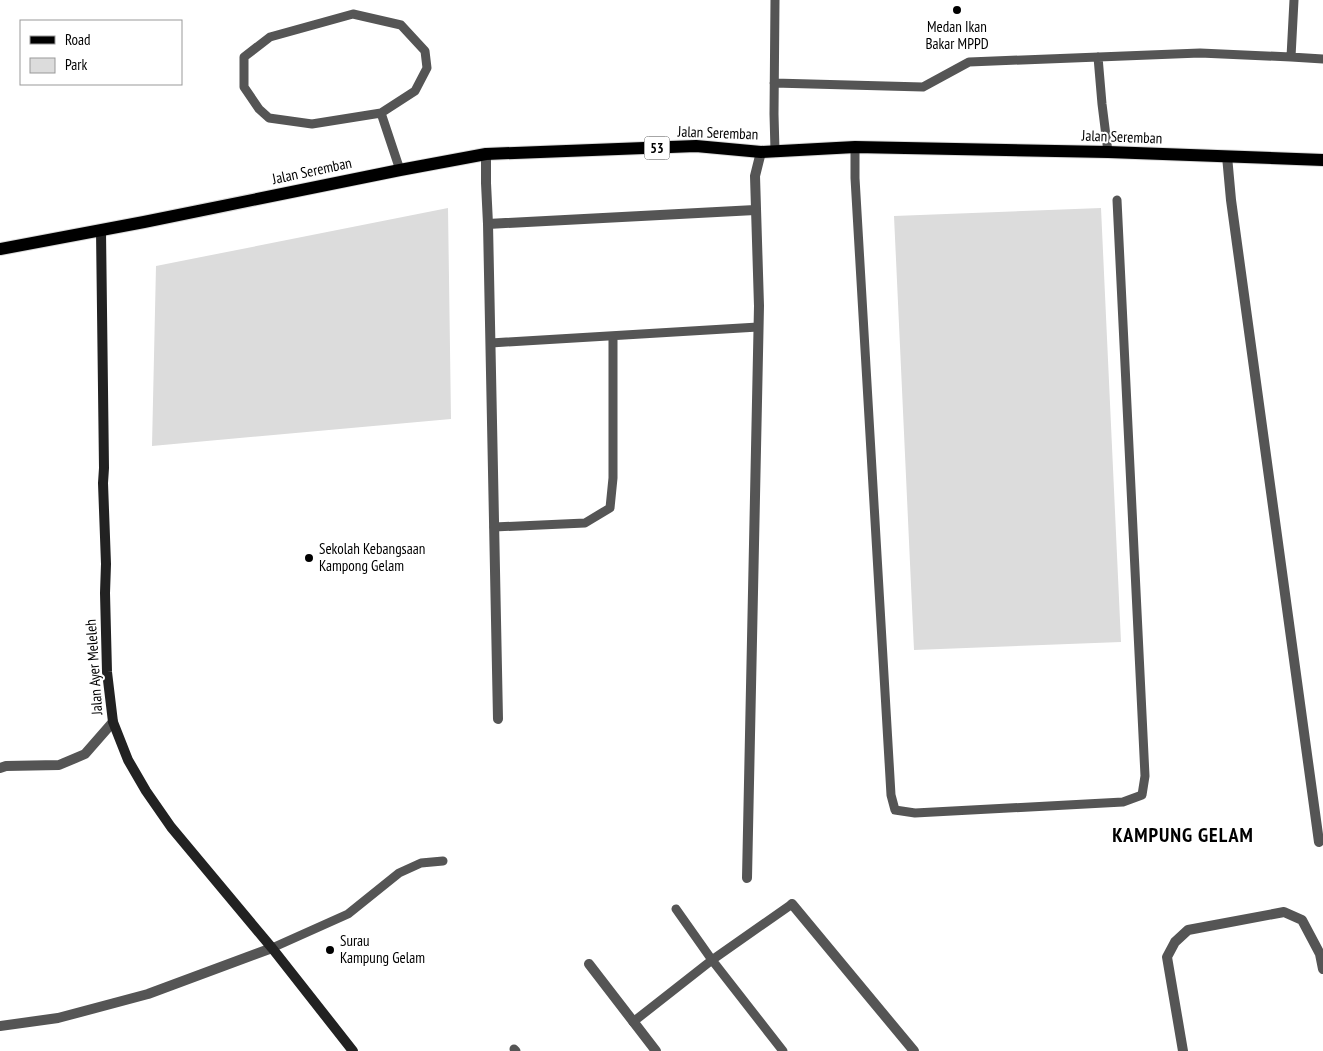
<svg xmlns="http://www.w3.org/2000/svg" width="1323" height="1051" font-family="'PT Sans Narrow',sans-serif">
<rect width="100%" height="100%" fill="#fff"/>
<path fill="#dcdcdc" d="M 448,208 L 451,419 L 152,446 L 156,266 Z
M 1101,208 L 1121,642 L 914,650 L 894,216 Z"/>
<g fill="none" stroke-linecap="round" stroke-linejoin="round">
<g stroke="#dbdbdb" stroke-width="14">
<path id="primary" d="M 0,249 L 144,222 L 400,170 L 486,154 L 696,146 L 761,152 L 855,147 L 1108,152 L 1323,160"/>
</g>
<path stroke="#555" stroke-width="9" d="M 353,14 L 401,25 L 425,51 L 427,68 L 415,91 L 381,113 L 312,124 L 269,118 L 259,109 L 244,87 L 244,57 L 270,37 Z
M 1098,57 L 1102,104 L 1108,152
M 1291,57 L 1294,0
M 774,83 L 923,87 L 969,62 L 1200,53 L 1291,57 L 1323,59
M 381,113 L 400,170
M 855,147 L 855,178 L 891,795 L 895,810 L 915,813 L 1123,802 L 1142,795 L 1145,776 L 1117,200
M 775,151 L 774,114 L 775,0
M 491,343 L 758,327
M 494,527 L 585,523 L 610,508 L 613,478 L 613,336
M 676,909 L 712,960 L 783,1051
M 272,948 L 348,914 L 399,873 L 421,863 L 443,861
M 633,1022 L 712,960 L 792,904
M 514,1049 L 516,1051"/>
<path stroke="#555" stroke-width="10" d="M 486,154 L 486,183 L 488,224 L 498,719
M 1227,156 L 1231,200 L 1319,842
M 488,224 L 755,210
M 0,768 L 6,766 L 59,765 L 85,754 L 113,722
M 747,878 L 759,306 L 755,176 L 761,152
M 792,904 L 914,1051
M 589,964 L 656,1051
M 0,1026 L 58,1018 L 148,994 L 272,948
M 1183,1051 L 1167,957 L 1175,942 L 1188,930 L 1284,912 L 1302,920 L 1320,954 L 1323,969"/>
<path stroke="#222" stroke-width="10" d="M 101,231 L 104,468 L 103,483 L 106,564 L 105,593 L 107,672 L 113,722 L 128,760 L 146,791 L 171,827 L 272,948 L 353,1051"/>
<use href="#primary" stroke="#000" stroke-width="12"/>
</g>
<g fill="#000" stroke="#fff" stroke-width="2">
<circle cx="957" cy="10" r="5"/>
<circle cx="309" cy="558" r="5"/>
<circle cx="330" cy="950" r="5"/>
</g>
<g text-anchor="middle" stroke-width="4" stroke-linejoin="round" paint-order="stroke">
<rect fill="#fff" stroke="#4c4c4c" stroke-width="1" x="644.5" y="136.5" width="25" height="23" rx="4"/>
<g font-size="14" font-weight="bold" fill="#000">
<text x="657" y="153">53</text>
</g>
<g font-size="15" fill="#000" stroke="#fff" text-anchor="start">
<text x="957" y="32" text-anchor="middle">Medan Ikan<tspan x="957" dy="17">Bakar MPPD</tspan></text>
<text x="319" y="554">Sekolah Kebangsaan<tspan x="319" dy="17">Kampong Gelam</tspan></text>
<text x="340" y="946">Surau<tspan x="340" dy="17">Kampung Gelam</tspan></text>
</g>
<g font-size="15" fill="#000" stroke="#fff">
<text transform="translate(718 133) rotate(2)" y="5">Jalan Seremban</text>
<text transform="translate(1122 137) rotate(2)" y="5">Jalan Seremban</text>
<text transform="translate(312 171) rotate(-12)" y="5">Jalan Seremban</text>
<text transform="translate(94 667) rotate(-94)" y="5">Jalan Ayer Meleleh</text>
</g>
<g font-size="20" font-weight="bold" letter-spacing="1" fill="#000" stroke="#fff">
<text x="1183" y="842">KAMPUNG GELAM</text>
</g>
</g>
<rect x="20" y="20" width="162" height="65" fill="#ffffff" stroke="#999999"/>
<rect x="30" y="36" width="25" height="8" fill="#000000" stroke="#999999"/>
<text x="65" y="45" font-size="15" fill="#000000">Road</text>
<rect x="30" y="58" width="25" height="15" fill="#dcdcdc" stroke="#999999"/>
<text x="65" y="70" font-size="15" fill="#000000">Park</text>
</svg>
